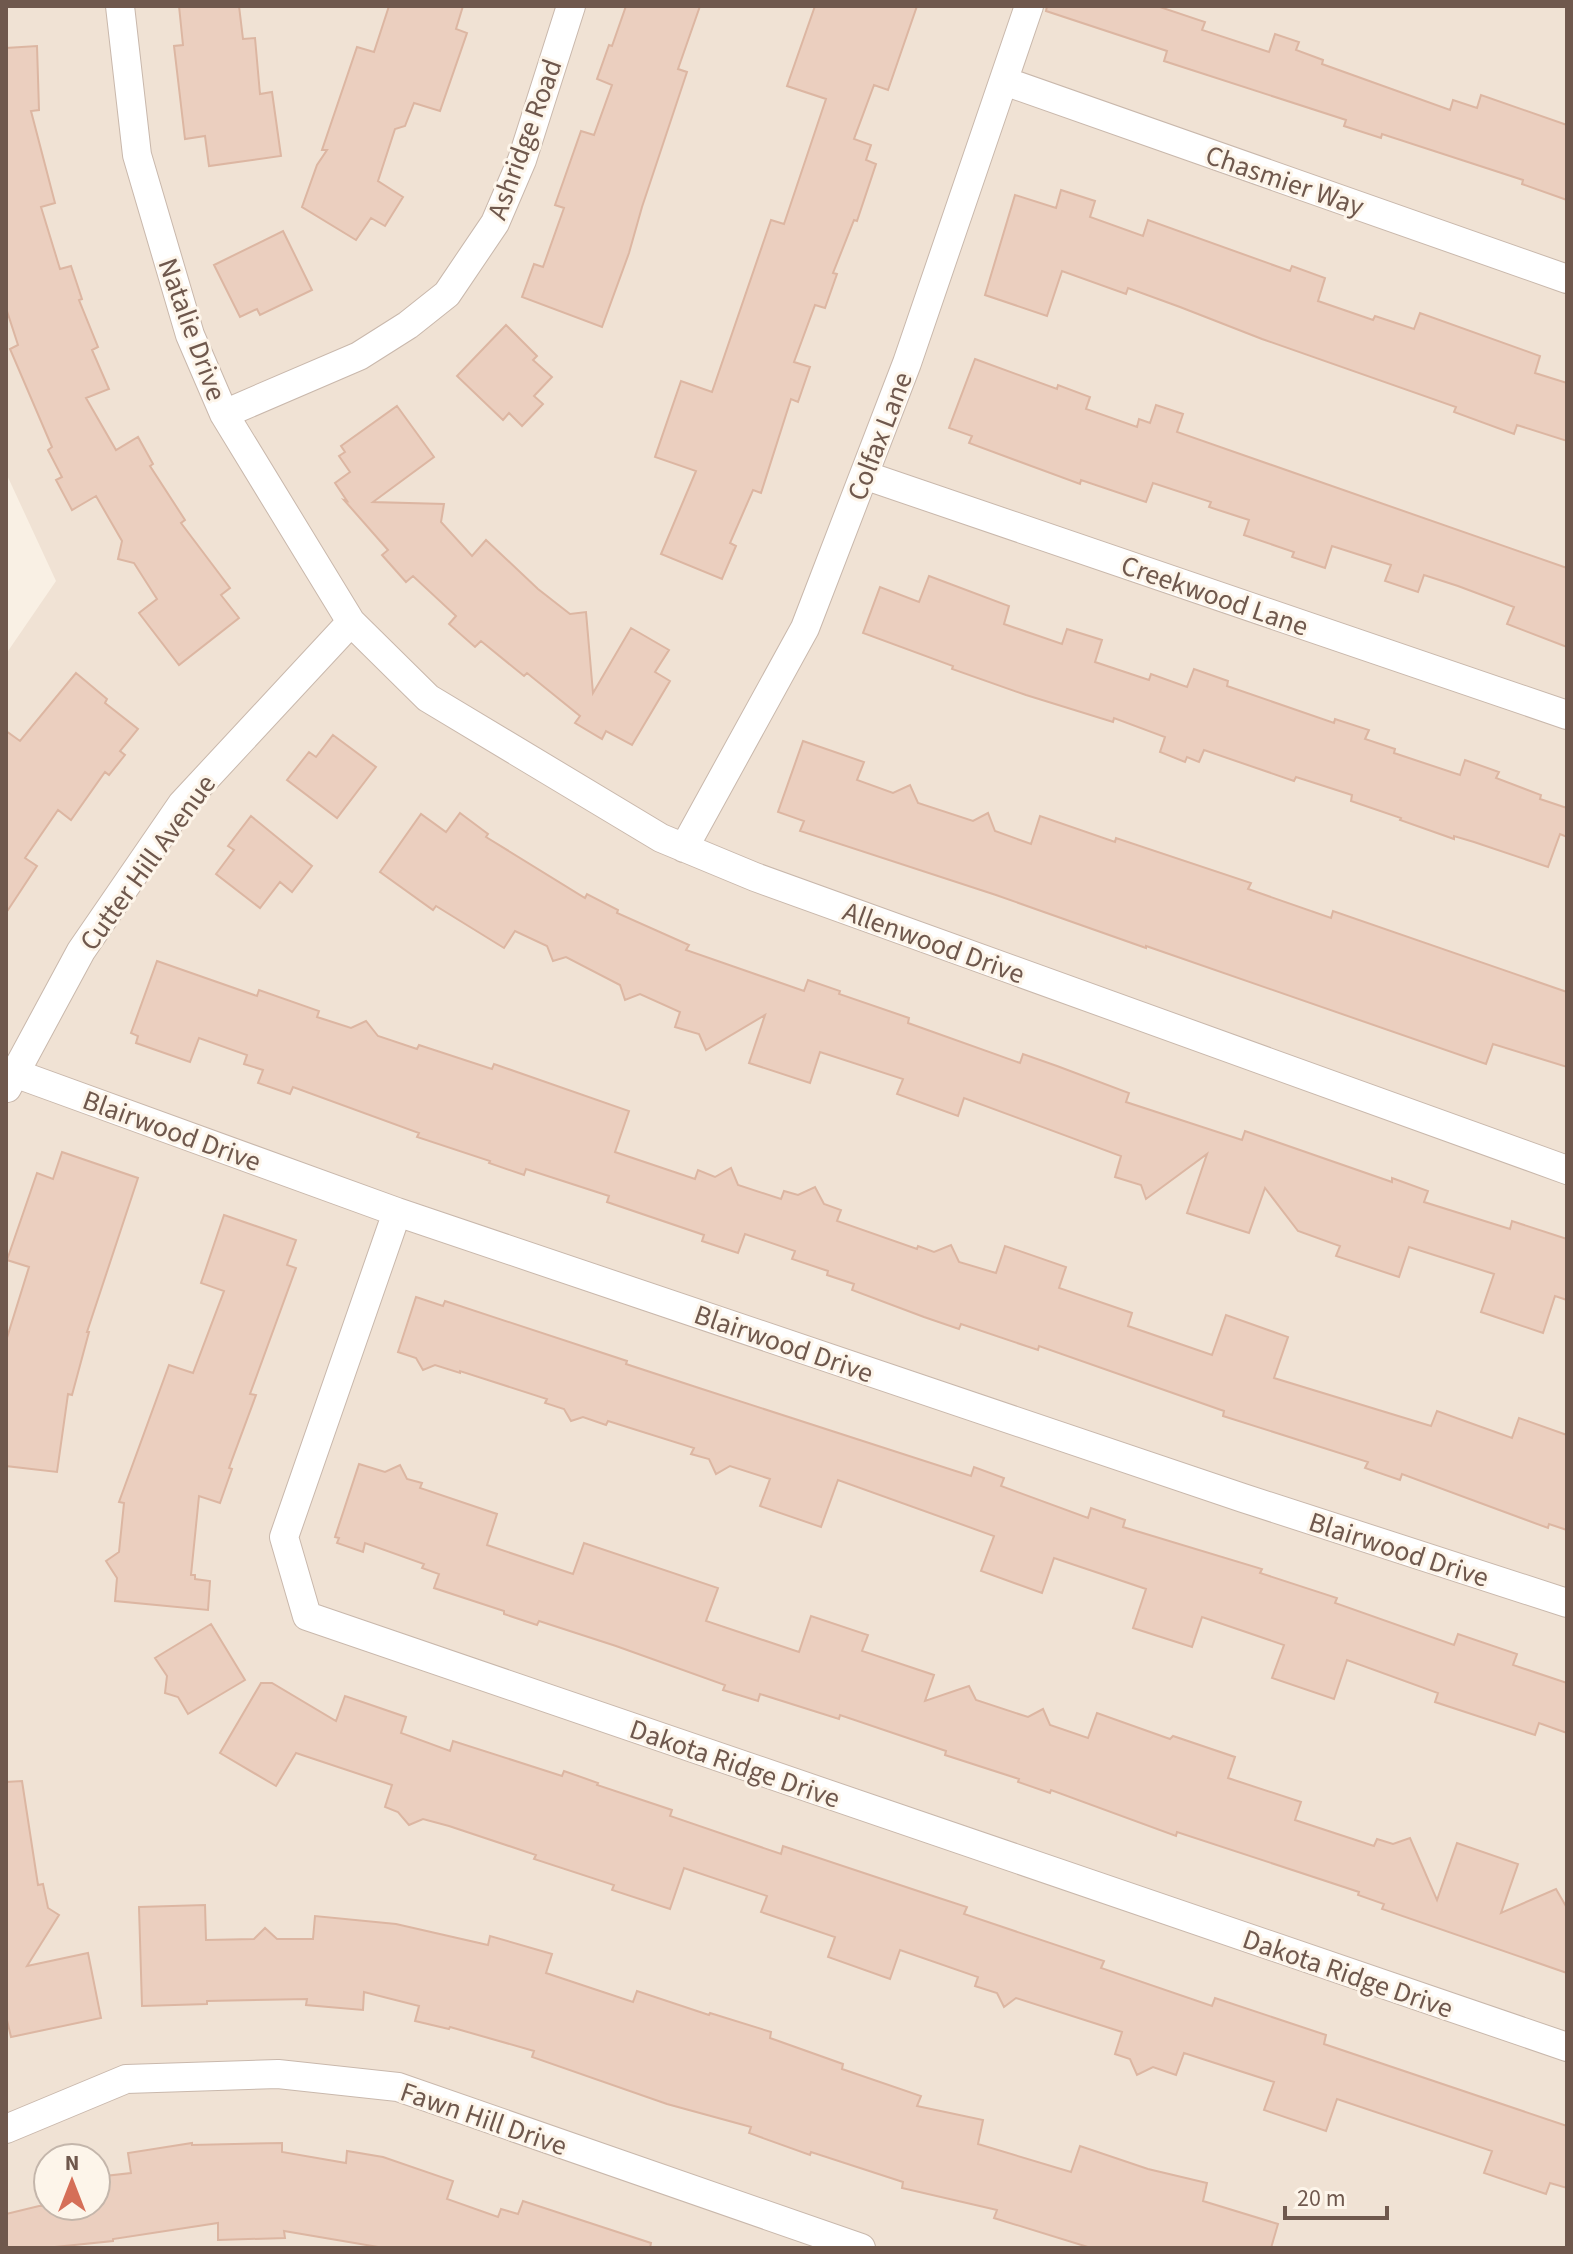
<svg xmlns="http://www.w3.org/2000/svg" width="1573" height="2254" font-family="'Source Sans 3',sans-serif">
<rect width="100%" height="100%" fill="#f9f0e4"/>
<path fill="#f0e2d4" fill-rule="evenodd" d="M 6,6 L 1567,6 L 1567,2248 L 6,2248 L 6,654 L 56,581 L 6,473 ZM 48,2158 L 96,2158 L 96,2206 L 48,2206 Z"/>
<path fill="#ebcfbf" stroke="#dcb6a2" stroke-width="2" d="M 179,6 L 239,6 L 243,39 L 255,38 L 260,94 L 272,92 L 281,156 L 209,166 L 205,136 L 185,139 L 174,46 L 183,45 Z
M 389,6 L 463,6 L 456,29 L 467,33 L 440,111 L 414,103 L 405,126 L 395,129 L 378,181 L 403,197 L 385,226 L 371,218 L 356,240 L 302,207 L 317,165 L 327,150 L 322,150 L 357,47 L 374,52 Z
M 626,6 L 700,6 L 678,69 L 687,72 L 642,207 L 629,253 L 602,327 L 522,297 L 534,264 L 543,267 L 564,208 L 555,205 L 581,131 L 594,135 L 612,85 L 597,79 L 609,45 L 612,46 Z
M 815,6 L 917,6 L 888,90 L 874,85 L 854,139 L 871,145 L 866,160 L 876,164 L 857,221 L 854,220 L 833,273 L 837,274 L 825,308 L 815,305 L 794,362 L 810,367 L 798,402 L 791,399 L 761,493 L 753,490 L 730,543 L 736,546 L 722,579 L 661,554 L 696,471 L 655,457 L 681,381 L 712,392 L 771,220 L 784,224 L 826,99 L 787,86 Z
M 1047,6 L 1157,6 L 1205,22 L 1202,30 L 1269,52 L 1275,34 L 1299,42 L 1296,50 L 1323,60 L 1322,64 L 1450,110 L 1453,100 L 1477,108 L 1481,95 L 1567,125 L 1567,200 L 1522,184 L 1523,180 L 1382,134 L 1381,138 L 1344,126 L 1346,120 L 1164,61 L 1167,51 L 1046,11 Z
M 37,46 L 39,110 L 31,111 L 55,203 L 41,207 L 60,269 L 71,266 L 82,299 L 79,300 L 98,347 L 92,350 L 109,389 L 86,398 L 116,450 L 138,437 L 153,464 L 150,466 L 185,520 L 181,523 L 230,588 L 221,595 L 239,618 L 179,665 L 139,613 L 157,599 L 134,563 L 118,559 L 122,541 L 96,496 L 72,510 L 56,480 L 62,477 L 48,450 L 52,447 L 10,349 L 18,345 L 6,308 L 6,48 Z
M 1061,190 L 1095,201 L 1090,217 L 1143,236 L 1148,220 L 1290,271 L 1292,266 L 1325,278 L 1318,301 L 1373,320 L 1375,316 L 1414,329 L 1420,313 L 1540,356 L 1535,373 L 1567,383 L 1567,441 L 1517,425 L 1514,434 L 1454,412 L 1456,407 L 1262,339 L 1180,307 L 1128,288 L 1126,294 L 1062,271 L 1047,316 L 985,295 L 1015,195 L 1056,208 Z
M 283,231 L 312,290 L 260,315 L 257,309 L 240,317 L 214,265 Z
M 506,325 L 537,356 L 533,360 L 552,377 L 534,396 L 543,404 L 522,426 L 509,413 L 503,420 L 457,376 Z
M 975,359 L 1057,389 L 1058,385 L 1090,397 L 1086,409 L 1137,427 L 1139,419 L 1150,423 L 1156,405 L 1183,414 L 1177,432 L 1567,568 L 1567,647 L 1507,624 L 1514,607 L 1458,586 L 1424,575 L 1418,592 L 1385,581 L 1391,565 L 1332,546 L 1325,568 L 1292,557 L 1294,552 L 1244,535 L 1249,520 L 1209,507 L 1211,502 L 1153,483 L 1146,502 L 1081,480 L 1080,484 L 969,443 L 972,436 L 949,428 Z
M 397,406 L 434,457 L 373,502 L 444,504 L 441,522 L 472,556 L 486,540 L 538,589 L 570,614 L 586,612 L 593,693 L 631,628 L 669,650 L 655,672 L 670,681 L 632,745 L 606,731 L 602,739 L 575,723 L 580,716 L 527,673 L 524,676 L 481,641 L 475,647 L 449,624 L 456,616 L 413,576 L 406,582 L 382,555 L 388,550 L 344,500 L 347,501 L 335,483 L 350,472 L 339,456 L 345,452 L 341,446 Z
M 929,576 L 1009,606 L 1004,624 L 1062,644 L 1067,629 L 1102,640 L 1095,662 L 1149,680 L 1151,674 L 1187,687 L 1194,669 L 1228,681 L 1227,686 L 1334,723 L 1335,719 L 1369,730 L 1365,739 L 1395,749 L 1394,753 L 1460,775 L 1465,760 L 1499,772 L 1496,778 L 1541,795 L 1540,799 L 1567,808 L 1567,837 L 1560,834 L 1548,867 L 1474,842 L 1454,836 L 1454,839 L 1400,820 L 1401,818 L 1351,801 L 1352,795 L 1296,777 L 1294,781 L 1204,750 L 1199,762 L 1187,757 L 1185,762 L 1160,752 L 1165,737 L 1114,718 L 1113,722 L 1026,695 L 952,669 L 953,666 L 863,633 L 880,587 L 919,602 Z
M 76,673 L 107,699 L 105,703 L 138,729 L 120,751 L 125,755 L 109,775 L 105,772 L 71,820 L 58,810 L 25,858 L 37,866 L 6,913 L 6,731 L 20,741 Z
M 333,735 L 376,767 L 337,818 L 287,780 L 309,752 L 316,757 Z
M 803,741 L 864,762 L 857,780 L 893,793 L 910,785 L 918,803 L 973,821 L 988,813 L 995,831 L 1031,844 L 1040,816 L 1115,842 L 1116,838 L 1251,883 L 1248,889 L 1331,918 L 1333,911 L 1567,992 L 1567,1067 L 1493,1044 L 1486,1064 L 1146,946 L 1146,948 L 996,895 L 800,831 L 804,821 L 778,812 Z
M 460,813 L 488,834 L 486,837 L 585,898 L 587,894 L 618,910 L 617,913 L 689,945 L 686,950 L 804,991 L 808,980 L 840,991 L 839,994 L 909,1018 L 908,1023 L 1020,1063 L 1023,1054 L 1057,1066 L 1129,1093 L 1126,1102 L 1242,1140 L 1245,1131 L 1392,1182 L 1392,1178 L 1428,1191 L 1424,1202 L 1510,1229 L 1512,1221 L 1567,1239 L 1567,1300 L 1555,1296 L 1543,1333 L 1481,1312 L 1494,1274 L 1409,1247 L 1399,1277 L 1336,1256 L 1340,1246 L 1298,1231 L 1265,1188 L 1249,1233 L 1187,1213 L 1207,1154 L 1146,1199 L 1141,1185 L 1115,1177 L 1121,1156 L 964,1098 L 958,1116 L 897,1094 L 903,1079 L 820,1052 L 810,1083 L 749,1063 L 765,1015 L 706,1050 L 699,1034 L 675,1027 L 680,1012 L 640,994 L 625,1000 L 620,985 L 566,957 L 553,961 L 547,946 L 515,931 L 504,948 L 436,906 L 433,910 L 380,872 L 421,814 L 446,832 Z
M 251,816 L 312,866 L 292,892 L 280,882 L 260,908 L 216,874 L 234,850 L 228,846 Z
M 157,961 L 257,996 L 259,990 L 319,1011 L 317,1017 L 351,1028 L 366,1021 L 378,1036 L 417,1049 L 419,1045 L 492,1069 L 494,1064 L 629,1111 L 615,1152 L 695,1179 L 698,1170 L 715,1177 L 731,1168 L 738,1185 L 781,1199 L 784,1191 L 798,1195 L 815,1187 L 824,1204 L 841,1210 L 837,1221 L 917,1249 L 918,1246 L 934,1252 L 951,1245 L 959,1262 L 996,1273 L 1005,1246 L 1066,1267 L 1059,1288 L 1132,1313 L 1128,1326 L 1212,1355 L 1226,1315 L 1288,1337 L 1274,1378 L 1431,1426 L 1437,1411 L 1512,1438 L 1519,1418 L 1567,1435 L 1567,1530 L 1549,1524 L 1548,1528 L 1402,1474 L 1400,1480 L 1365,1468 L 1368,1462 L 1223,1416 L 1224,1411 L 1039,1346 L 1038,1350 L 961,1324 L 959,1329 L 924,1317 L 852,1290 L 854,1284 L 827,1275 L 828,1271 L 792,1259 L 795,1251 L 745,1234 L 738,1253 L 702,1241 L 704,1235 L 607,1202 L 609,1196 L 526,1169 L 524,1175 L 489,1163 L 490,1161 L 417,1137 L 419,1133 L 293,1087 L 290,1094 L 258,1083 L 263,1070 L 244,1064 L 247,1055 L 199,1038 L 190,1062 L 136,1043 L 138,1036 L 131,1033 Z
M 62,1152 L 138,1178 L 87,1332 L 89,1332 L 72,1395 L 68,1394 L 57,1472 L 6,1466 L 6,1341 L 29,1267 L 7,1260 L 37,1173 L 53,1179 Z
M 224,1215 L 296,1240 L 287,1265 L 296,1268 L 250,1394 L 256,1395 L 229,1468 L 232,1469 L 220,1503 L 199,1496 L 191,1575 L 195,1575 L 195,1579 L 210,1581 L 208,1610 L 115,1601 L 117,1578 L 106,1561 L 119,1552 L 124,1503 L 119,1502 L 169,1365 L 193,1373 L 224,1291 L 201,1283 Z
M 416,1297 L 443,1306 L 445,1301 L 627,1361 L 626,1364 L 699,1388 L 971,1476 L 974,1467 L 1004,1478 L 1001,1486 L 1088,1518 L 1091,1508 L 1125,1520 L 1123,1527 L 1262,1569 L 1260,1573 L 1337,1598 L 1335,1603 L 1454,1645 L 1458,1634 L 1517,1654 L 1513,1665 L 1567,1683 L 1567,1733 L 1539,1723 L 1535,1735 L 1435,1702 L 1438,1693 L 1347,1660 L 1334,1699 L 1272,1678 L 1284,1645 L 1202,1617 L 1192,1647 L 1133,1628 L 1146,1589 L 1054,1558 L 1042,1593 L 981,1571 L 994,1536 L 838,1480 L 821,1527 L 760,1506 L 770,1479 L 730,1466 L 716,1474 L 709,1459 L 691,1454 L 694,1448 L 608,1421 L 606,1425 L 583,1417 L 571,1421 L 564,1409 L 545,1403 L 547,1399 L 460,1371 L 460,1373 L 435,1365 L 423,1370 L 416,1358 L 398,1352 Z
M 359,1464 L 385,1472 L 400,1465 L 407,1479 L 422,1483 L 420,1488 L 497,1514 L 487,1545 L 573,1574 L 584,1543 L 718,1588 L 706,1621 L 799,1652 L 811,1616 L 868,1635 L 862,1651 L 934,1675 L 925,1701 L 969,1686 L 976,1700 L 1028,1717 L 1043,1709 L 1050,1725 L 1088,1738 L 1097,1713 L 1170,1739 L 1173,1736 L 1235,1757 L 1228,1778 L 1301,1802 L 1295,1820 L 1374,1846 L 1377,1839 L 1393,1844 L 1410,1838 L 1437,1900 L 1457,1843 L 1518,1864 L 1501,1913 L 1556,1889 L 1567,1908 L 1567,1973 L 1382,1909 L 1384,1904 L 1358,1895 L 1359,1892 L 1177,1832 L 1176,1836 L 1051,1790 L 1050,1793 L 1018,1782 L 1019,1779 L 945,1755 L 946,1751 L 840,1715 L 839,1719 L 760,1694 L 758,1701 L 723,1690 L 725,1685 L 616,1646 L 539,1621 L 537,1625 L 504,1614 L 504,1611 L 434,1588 L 439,1574 L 422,1568 L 424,1564 L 365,1543 L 363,1552 L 337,1543 L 339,1538 L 335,1537 Z
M 211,1624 L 245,1680 L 188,1714 L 178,1697 L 165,1693 L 167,1676 L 155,1658 Z
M 261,1683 L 272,1683 L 336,1721 L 345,1696 L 406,1717 L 401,1733 L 450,1751 L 453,1741 L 562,1776 L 564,1771 L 598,1783 L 597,1785 L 672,1810 L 670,1816 L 781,1854 L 783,1846 L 936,1897 L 967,1907 L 964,1914 L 1104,1961 L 1101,1968 L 1212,2006 L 1215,1998 L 1326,2035 L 1324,2044 L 1567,2126 L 1567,2188 L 1550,2183 L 1546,2194 L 1484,2173 L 1492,2151 L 1337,2099 L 1326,2131 L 1264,2110 L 1274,2082 L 1184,2053 L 1176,2075 L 1153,2067 L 1137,2075 L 1130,2059 L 1115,2054 L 1122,2032 L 1016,1998 L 1004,2007 L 997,1993 L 975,1986 L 978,1977 L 900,1950 L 890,1979 L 828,1957 L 835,1937 L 761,1912 L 767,1896 L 684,1868 L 670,1909 L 612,1890 L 614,1885 L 534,1859 L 536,1855 L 449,1826 L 423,1819 L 409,1825 L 398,1812 L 385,1807 L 392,1785 L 296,1753 L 276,1786 L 220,1753 Z
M 22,1781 L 38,1885 L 43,1884 L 48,1908 L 59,1915 L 27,1966 L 88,1953 L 101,2018 L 11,2037 L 6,2016 L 6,1782 Z
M 205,1905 L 206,1940 L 254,1939 L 265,1928 L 277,1939 L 313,1939 L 315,1916 L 396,1924 L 488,1945 L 490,1936 L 552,1954 L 546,1973 L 633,2002 L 637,1991 L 709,2015 L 710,2013 L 771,2032 L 770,2038 L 843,2064 L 842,2069 L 921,2096 L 917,2106 L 983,2120 L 978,2144 L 1071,2172 L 1080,2146 L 1148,2169 L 1207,2183 L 1203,2201 L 1278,2224 L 1271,2248 L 1091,2248 L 994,2218 L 997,2210 L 902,2188 L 903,2182 L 811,2152 L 810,2155 L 749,2133 L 751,2127 L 667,2104 L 532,2057 L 534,2051 L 450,2027 L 449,2029 L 415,2021 L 419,2006 L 364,1992 L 363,2010 L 306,2005 L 307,1999 L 207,2001 L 207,2004 L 142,2006 L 139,1907 Z
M 192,2143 L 192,2145 L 282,2143 L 282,2152 L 346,2163 L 347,2151 L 383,2157 L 453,2181 L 447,2199 L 498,2217 L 501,2209 L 518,2214 L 523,2201 L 651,2243 L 650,2248 L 384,2248 L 284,2231 L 285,2238 L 218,2240 L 218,2223 L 113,2239 L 113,2241 L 45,2248 L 6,2248 L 6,2214 L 39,2206 L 96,2206 L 96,2177 L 131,2173 L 128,2153 Z"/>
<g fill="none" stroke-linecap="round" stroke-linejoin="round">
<g stroke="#c9b8ac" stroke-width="30">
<path id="street" d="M 120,6 L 137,155 L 190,335 L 224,414 L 351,622 L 428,698 L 661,838 L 755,877 L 1567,1170
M 1004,81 L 1567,279
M 224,414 L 359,356 L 408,325 L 447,294 L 495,223 L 522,160 L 571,6
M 864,475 L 1567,715
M 684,848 L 805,628 L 907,363 L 1029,6
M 6,1070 L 397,1212 L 1243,1498 L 1567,1603
M 7,1088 L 81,951 L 182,804 L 351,622
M 397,1212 L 284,1537 L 307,1616 L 1567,2047
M 6,2129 L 126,2079 L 278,2074 L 398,2087 L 861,2248"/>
</g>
<use href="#street" stroke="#fff" stroke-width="28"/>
</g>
<g text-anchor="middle" stroke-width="6" stroke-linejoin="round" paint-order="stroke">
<g font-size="28" fill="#6f584d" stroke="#fdf5ea">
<text transform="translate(524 139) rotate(-70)" y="10">Ashridge Road</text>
<text transform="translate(1285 180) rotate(19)" y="10">Chasmier Way</text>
<text transform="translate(193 329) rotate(70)" y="10">Natalie Drive</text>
<text transform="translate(879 436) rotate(-69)" y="10">Colfax Lane</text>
<text transform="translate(1215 595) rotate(19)" y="10">Creekwood Lane</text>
<text transform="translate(147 862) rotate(-54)" y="10">Cutter Hill Avenue</text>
<text transform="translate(934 942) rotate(20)" y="10">Allenwood Drive</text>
<text transform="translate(172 1130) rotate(20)" y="10">Blairwood Drive</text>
<text transform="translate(784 1343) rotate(19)" y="10">Blairwood Drive</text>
<text transform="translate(1399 1549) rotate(18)" y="10">Blairwood Drive</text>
<text transform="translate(735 1763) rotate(19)" y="10">Dakota Ridge Drive</text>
<text transform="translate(1348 1973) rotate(19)" y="10">Dakota Ridge Drive</text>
<text transform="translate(484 2118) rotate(19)" y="10">Fawn Hill Drive</text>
</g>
</g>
<rect width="1573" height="2254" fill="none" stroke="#6f584d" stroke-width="16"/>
<g transform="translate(72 2182)"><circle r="38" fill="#fdf5ea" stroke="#c4b6ab" stroke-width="2"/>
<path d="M0-6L14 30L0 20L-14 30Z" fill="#d56f58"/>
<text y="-12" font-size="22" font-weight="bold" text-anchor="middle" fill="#6f584d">N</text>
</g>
<path d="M1285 2206v12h102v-12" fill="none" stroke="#6f584d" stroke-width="4"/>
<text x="1297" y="2206" font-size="24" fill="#6f584d" stroke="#fdf5ea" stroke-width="6" paint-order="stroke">20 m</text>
</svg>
